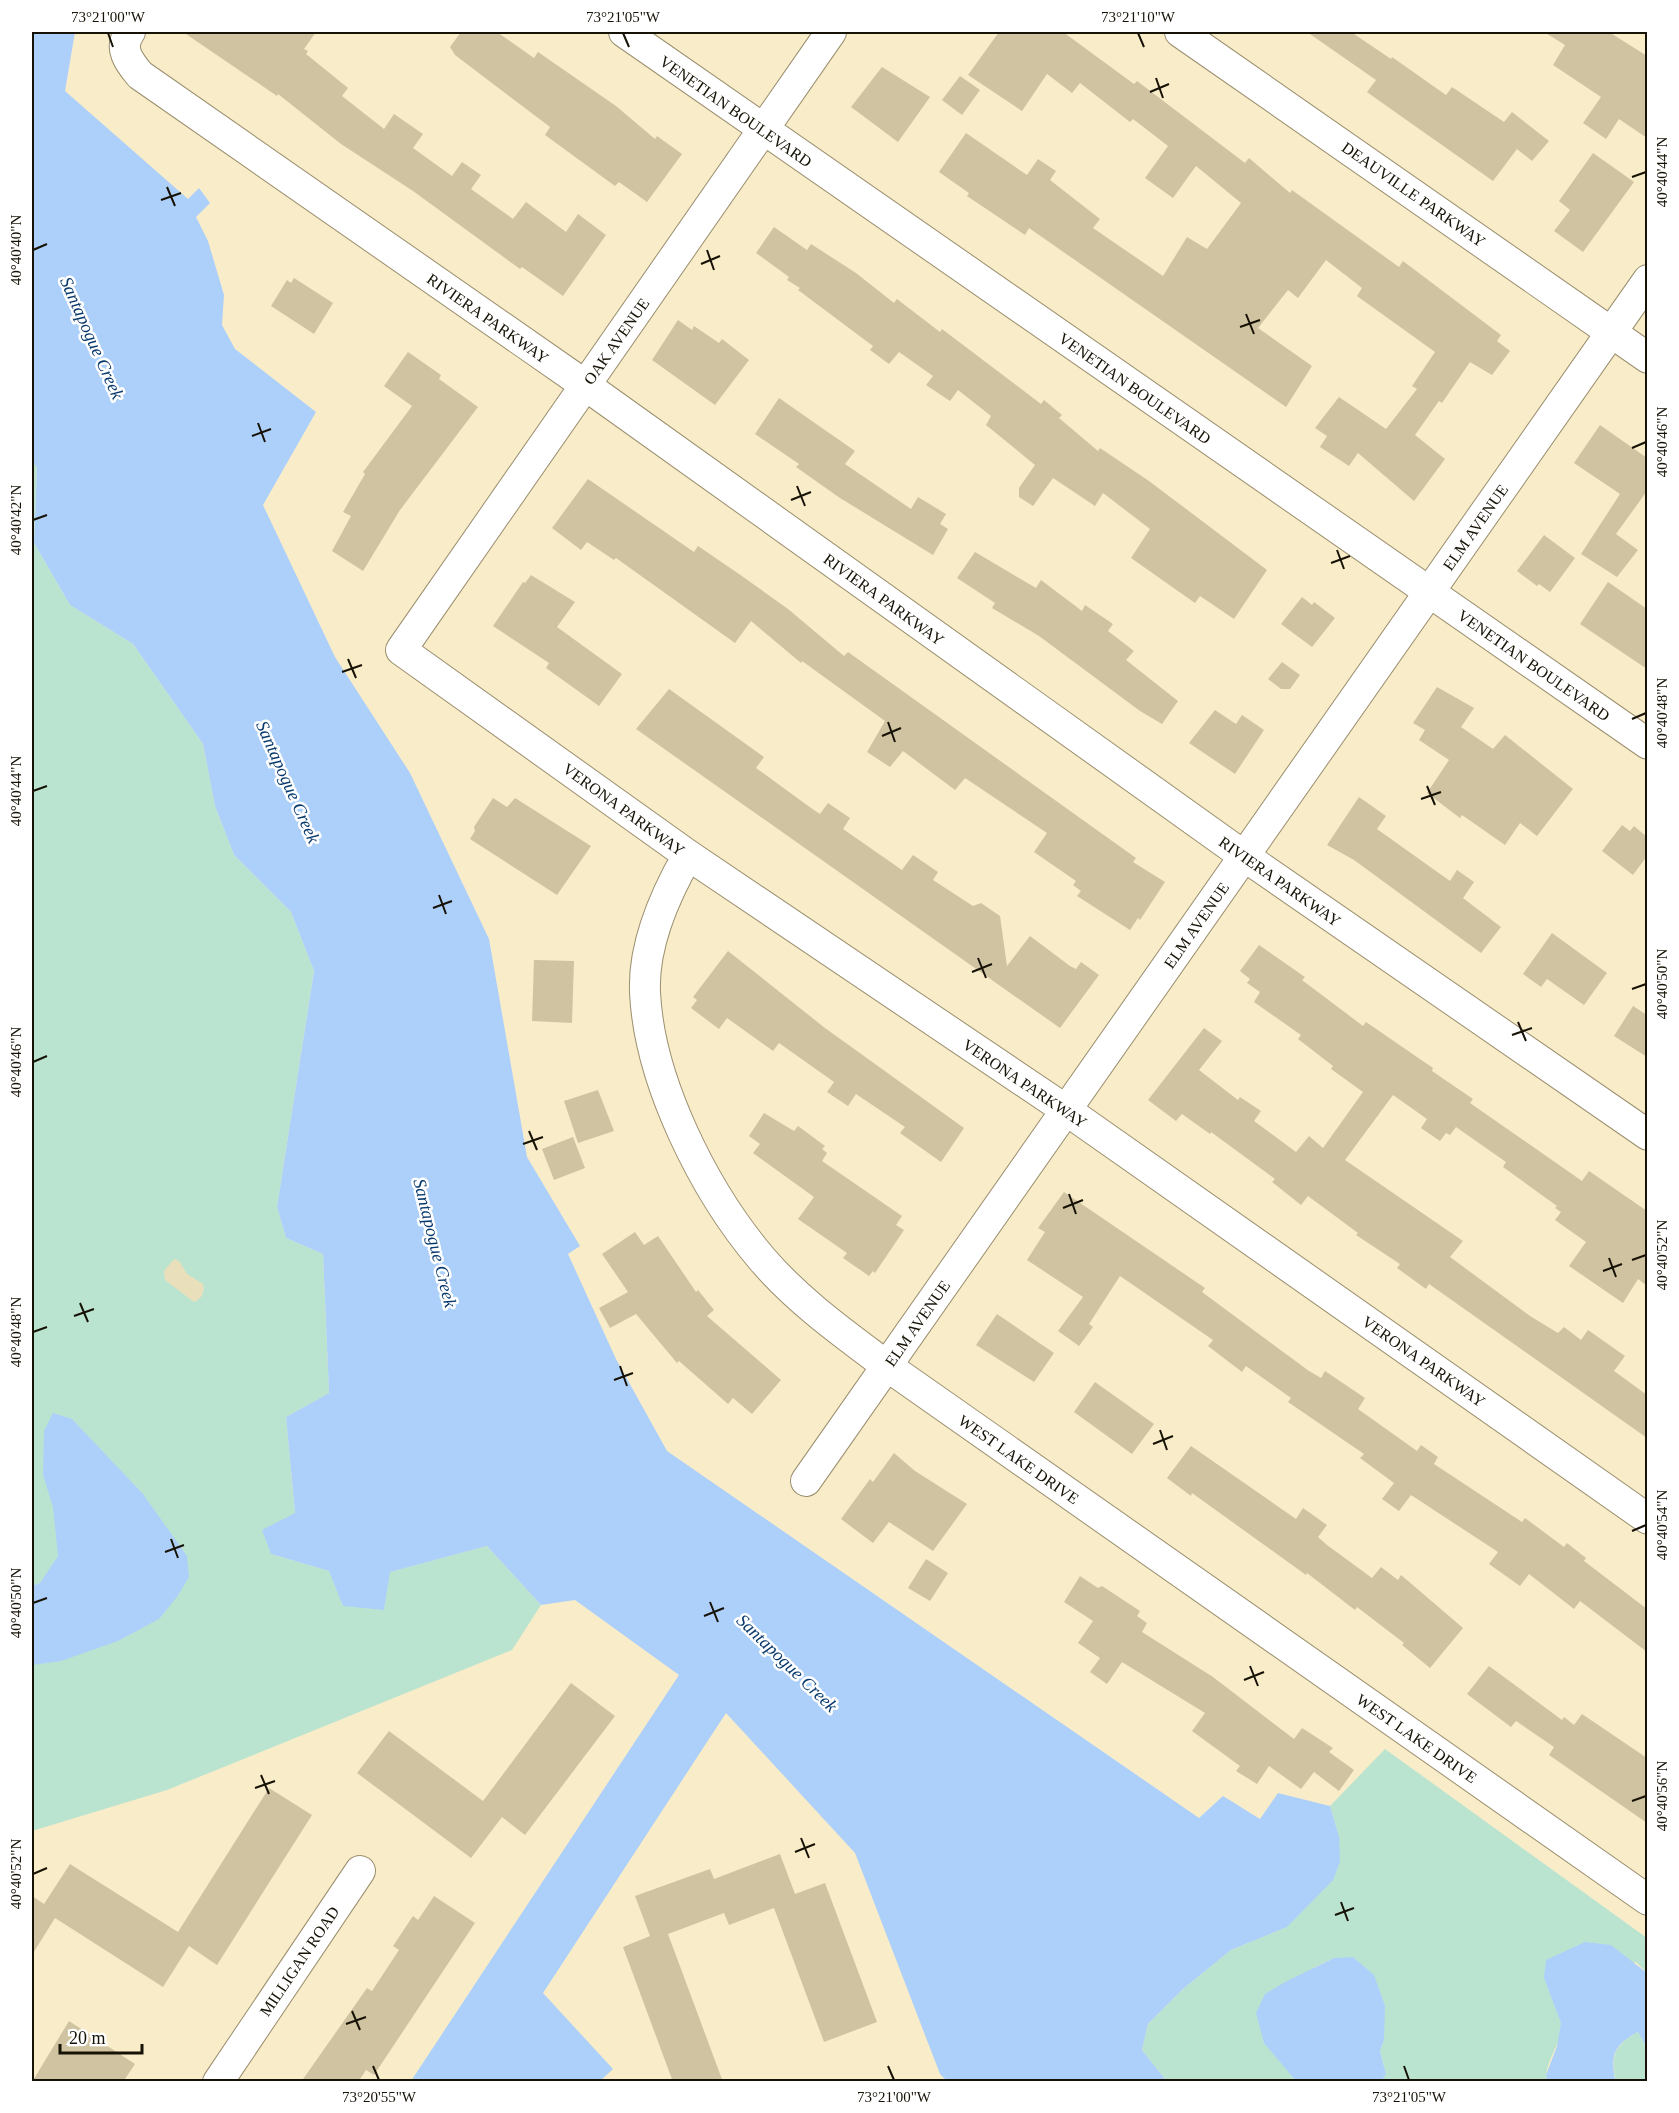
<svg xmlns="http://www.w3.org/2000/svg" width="1679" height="2113" font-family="'Times New Roman',serif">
<rect width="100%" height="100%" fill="#f9ecc9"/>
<path fill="#bbe4d0" d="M 32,461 L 37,466 L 34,543 L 70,605 L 133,644 L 203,744 L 215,806 L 234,855 L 291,912 L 314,971 L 277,1207 L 286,1238 L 323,1254 L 329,1393 L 286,1417 L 295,1513 L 271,1554 L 329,1571 L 384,1610 L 389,1572 L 487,1546 L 541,1605 L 512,1650 L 167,1790 L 32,1831 Z
M 1385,1749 L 1647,1938 L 1647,1973 L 1636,1962 L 1555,2003 C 1557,2009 1560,2016 1561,2022 C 1564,2042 1543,2062 1547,2081 L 1382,2081 L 1386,2074 L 1380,2051 L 1384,2040 L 1334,1958 L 1313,1968 L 1284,2065 L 1296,2081 L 1172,2081 L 1165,2079 L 1142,2050 L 1148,2024 L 1183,1989 L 1231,1950 L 1287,1927 L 1339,1836 L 1330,1806 Z
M 1638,2032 L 1647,2048 L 1647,2081 L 1615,2081 C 1612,2053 1613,2047 1638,2032 Z"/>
<path fill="#e9dfba" d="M 174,1259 L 179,1261 L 187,1274 L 203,1284 C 205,1293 202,1298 194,1302 L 165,1280 L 164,1271 Z"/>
<path fill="#add0fb" d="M 32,32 L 75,32 L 65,91 L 188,199 L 199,188 L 210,203 L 196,217 L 208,241 L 224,295 L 222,325 L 235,349 L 316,412 L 263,505 L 335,657 L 410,773 L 489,939 L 527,1157 L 580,1246 L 568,1254 L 616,1359 L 667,1451 L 1199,1818 L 1223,1796 L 1260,1819 L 1278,1793 L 1330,1806 L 1339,1836 L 1340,1862 L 1333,1880 L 1287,1927 L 1231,1950 L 1183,1989 L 1148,2024 L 1142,2050 L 1165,2079 L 1172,2081 L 947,2081 L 940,2074 L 855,1853 L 726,1713 L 543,1993 L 613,2069 L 600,2081 L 411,2081 L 679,1675 L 575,1600 L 541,1605 L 487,1546 L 390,1572 L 384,1610 L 343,1606 L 329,1571 L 271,1554 L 262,1530 L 295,1513 L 286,1417 L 329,1393 L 323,1254 L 286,1238 L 277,1207 L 314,971 L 291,912 L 234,855 L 215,806 L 203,744 L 133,644 L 70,605 L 34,543 L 37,467 L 32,461 Z
M 53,1413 L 72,1419 L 143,1494 L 187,1556 L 189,1577 L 177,1597 L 159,1619 L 118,1641 L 61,1661 L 32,1665 L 32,1586 L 40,1583 L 58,1556 L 53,1507 L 43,1475 L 44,1431 Z
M 1585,1942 L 1611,1945 L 1647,1973 L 1647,2048 L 1638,2032 C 1613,2046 1611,2054 1615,2081 L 1547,2081 L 1546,2075 L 1557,2046 L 1561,2023 L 1544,1978 L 1546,1960 Z
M 1353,1957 L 1374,1975 L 1385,2006 L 1384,2040 L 1380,2051 L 1386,2074 L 1382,2081 L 1296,2081 L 1264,2043 L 1256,2013 L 1265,1994 L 1285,1982 L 1334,1958 Z"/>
<path fill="#d0c3a1" d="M 183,32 L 316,32 L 304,49 L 308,51 L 306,54 L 348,88 L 342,96 L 384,129 L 394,114 L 423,134 L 413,148 L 452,176 L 462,162 L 481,175 L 471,189 L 513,219 L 526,202 L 566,232 L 578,214 L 606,235 L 563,296 L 522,267 L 520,269 L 413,191 L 341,144 L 278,94 L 277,96 Z
M 461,32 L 497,32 L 534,58 L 538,52 L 616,106 L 655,139 L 657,136 L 682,154 L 647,202 L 619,182 L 615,186 L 545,135 L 550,127 L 455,55 L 450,47 Z
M 999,32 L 1063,32 L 1134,84 L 1137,81 L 1245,163 L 1249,158 L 1290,193 L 1292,190 L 1399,267 L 1403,261 L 1501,335 L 1497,341 L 1510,351 L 1492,375 L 1470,362 L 1442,403 L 1439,401 L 1415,435 L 1445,459 L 1414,501 L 1358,453 L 1349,466 L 1320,447 L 1327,436 L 1315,428 L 1339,397 L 1386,429 L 1417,389 L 1412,386 L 1435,352 L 1357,296 L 1362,288 L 1326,260 L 1298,298 L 1288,290 L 1258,328 L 1312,366 L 1286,407 L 1029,228 L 1025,235 L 967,196 L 969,193 L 939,172 L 966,133 L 1027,175 L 1038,159 L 1056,171 L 1050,180 L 1100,219 L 1093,228 L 1163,276 L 1187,237 L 1207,249 L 1241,203 L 1196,166 L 1173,198 L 1145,178 L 1168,146 L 1133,119 L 1130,122 L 1080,83 L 1072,93 L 1047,74 L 1022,111 L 968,75 Z
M 1307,32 L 1351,32 L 1391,59 L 1392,57 L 1446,95 L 1452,87 L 1504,122 L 1512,112 L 1549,141 L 1532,161 L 1517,149 L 1493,181 L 1371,95 L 1367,92 L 1376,80 Z
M 1544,32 L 1609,32 L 1647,56 L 1647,138 L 1619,119 L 1606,139 L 1583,123 L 1601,97 L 1553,65 L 1565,45 Z
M 882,67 L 930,97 L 898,142 L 851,107 Z
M 960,76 L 980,90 L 962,115 L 942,100 Z
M 1593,153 L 1634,182 L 1583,252 L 1554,231 L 1570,210 L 1559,201 Z
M 774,227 L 807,250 L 811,244 L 856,273 L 894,303 L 897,299 L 940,332 L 942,329 L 1041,404 L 1044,400 L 1062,415 L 1059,418 L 1098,451 L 1100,448 L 1149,481 L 1267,570 L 1234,619 L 1200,596 L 1195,603 L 1131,558 L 1150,529 L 1103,493 L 1095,506 L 1053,478 L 1033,506 L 1019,497 L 1019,488 L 1035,465 L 986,425 L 991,416 L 958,390 L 950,401 L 926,385 L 933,376 L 899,352 L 889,364 L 870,350 L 873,346 L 798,290 L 800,288 L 787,280 L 789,277 L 756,253 Z
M 294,278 L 333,303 L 314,334 L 271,306 L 287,280 L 291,283 Z
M 678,320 L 692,330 L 694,326 L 719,343 L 722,339 L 749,360 L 715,405 L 652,360 Z
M 408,352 L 441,375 L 439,379 L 478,407 L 400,510 L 363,571 L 332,551 L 351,516 L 343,512 L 365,474 L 363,472 L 412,406 L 384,386 Z
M 779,398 L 855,451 L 845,464 L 911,509 L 918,497 L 946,514 L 940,524 L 948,529 L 933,555 L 840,498 L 796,467 L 799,464 L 755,434 Z
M 1600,425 L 1647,458 L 1647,491 L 1616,534 L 1638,550 L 1617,577 L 1581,554 L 1620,494 L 1574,463 Z
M 588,479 L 694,552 L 698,546 L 739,574 L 788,609 L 844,656 L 848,652 L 1136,858 L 1133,862 L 1165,882 L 1140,920 L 1138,918 L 1130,930 L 1077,896 L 1081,891 L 1073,885 L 1076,881 L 1034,852 L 1047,833 L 965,778 L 955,790 L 903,751 L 890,767 L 867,752 L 885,721 L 802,661 L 801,663 L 751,621 L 735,643 L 616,558 L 614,560 L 587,542 L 581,550 L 552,528 Z
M 1544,535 L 1575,558 L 1550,592 L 1539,584 L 1537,586 L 1517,571 Z
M 975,552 L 1036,588 L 1041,580 L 1082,611 L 1085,605 L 1113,624 L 1108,631 L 1134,651 L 1126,660 L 1178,701 L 1162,724 L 1140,711 L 1039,636 L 992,608 L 995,603 L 957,578 Z
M 531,575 L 575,602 L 557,627 L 622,674 L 599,706 L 546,668 L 549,663 L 493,626 L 523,582 L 525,583 Z
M 1608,582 L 1647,609 L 1647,669 L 1580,624 Z
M 1302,597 L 1312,605 L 1314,602 L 1335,618 L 1312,647 L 1281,624 Z
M 1282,662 L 1300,675 L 1290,689 L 1281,689 L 1268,679 Z
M 1437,687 L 1474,708 L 1461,727 L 1493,749 L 1505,735 L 1573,789 L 1537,836 L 1520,823 L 1505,845 L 1462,815 L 1460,818 L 1427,793 L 1449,760 L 1419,740 L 1425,730 L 1413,723 Z
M 669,689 L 764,757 L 756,768 L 811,808 L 820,814 L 828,803 L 850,818 L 843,829 L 902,870 L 913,855 L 938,872 L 933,880 L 973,906 L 981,903 L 1000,916 L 1007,966 L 1030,936 L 1070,966 L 1076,969 L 1081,962 L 1099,975 L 1060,1028 L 636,729 Z
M 1215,710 L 1236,724 L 1242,715 L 1264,730 L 1235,774 L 1189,743 Z
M 1359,797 L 1386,816 L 1377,829 L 1450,881 L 1457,870 L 1474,882 L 1463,898 L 1501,927 L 1481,953 L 1354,860 L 1327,845 Z
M 493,798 L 507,807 L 515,798 L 591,846 L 557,895 L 470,839 L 475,831 L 474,827 Z
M 1622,825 L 1630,831 L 1634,826 L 1647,837 L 1647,856 L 1633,875 L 1602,851 Z
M 1552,933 L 1607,973 L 1584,1005 L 1547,979 L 1541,987 L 1523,974 Z
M 1259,945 L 1305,977 L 1302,980 L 1363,1026 L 1366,1022 L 1433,1068 L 1432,1071 L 1473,1099 L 1470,1103 L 1582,1181 L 1589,1171 L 1647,1211 L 1647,1286 L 1638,1279 L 1623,1303 L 1569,1266 L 1586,1242 L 1555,1220 L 1561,1212 L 1555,1208 L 1557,1206 L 1503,1167 L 1506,1162 L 1456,1127 L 1450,1135 L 1446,1133 L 1440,1141 L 1421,1128 L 1427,1119 L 1393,1095 L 1345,1160 L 1463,1241 L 1450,1257 L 1530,1316 L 1558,1333 L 1564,1327 L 1581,1340 L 1588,1330 L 1625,1356 L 1614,1371 L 1647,1395 L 1647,1438 L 1429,1284 L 1426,1289 L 1397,1268 L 1400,1264 L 1356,1235 L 1358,1233 L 1308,1196 L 1301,1205 L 1272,1182 L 1275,1179 L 1211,1132 L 1210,1134 L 1182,1114 L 1176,1121 L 1148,1100 L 1204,1028 L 1222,1041 L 1199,1070 L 1238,1100 L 1240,1097 L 1261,1111 L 1254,1121 L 1296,1152 L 1309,1136 L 1323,1148 L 1363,1092 L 1331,1069 L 1333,1066 L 1298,1039 L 1301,1035 L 1254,1002 L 1260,992 L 1247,983 L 1250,979 L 1240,971 Z
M 728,951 L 825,1028 L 964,1128 L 941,1162 L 900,1133 L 905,1127 L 856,1094 L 848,1106 L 827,1092 L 834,1082 L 779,1043 L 773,1051 L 727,1018 L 719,1029 L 691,1008 L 697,1000 L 693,997 Z
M 534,960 L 574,961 L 572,1023 L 532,1021 Z
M 1633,1006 L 1647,1015 L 1647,1057 L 1614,1036 Z
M 598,1090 L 614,1131 L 578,1143 L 564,1101 Z
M 764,1113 L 794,1131 L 798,1126 L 825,1146 L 822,1149 L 827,1153 L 822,1161 L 902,1216 L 896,1225 L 904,1230 L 875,1273 L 873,1271 L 869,1276 L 843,1258 L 847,1253 L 798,1219 L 814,1197 L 753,1153 L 760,1144 L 749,1136 Z
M 573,1137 L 585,1168 L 554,1180 L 542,1149 Z
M 1064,1192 L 1205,1288 L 1202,1292 L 1309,1371 L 1321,1378 L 1325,1371 L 1365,1398 L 1358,1409 L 1417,1451 L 1421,1445 L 1438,1457 L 1434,1464 L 1522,1522 L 1525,1518 L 1564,1547 L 1567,1543 L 1586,1558 L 1584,1561 L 1647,1609 L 1647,1652 L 1580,1601 L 1574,1609 L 1529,1574 L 1520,1586 L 1489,1564 L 1498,1552 L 1411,1495 L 1399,1511 L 1382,1499 L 1394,1483 L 1360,1458 L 1364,1454 L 1288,1402 L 1291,1398 L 1246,1366 L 1242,1372 L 1208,1346 L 1213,1340 L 1120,1276 L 1089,1324 L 1093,1327 L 1079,1346 L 1058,1331 L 1083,1297 L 1027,1260 L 1045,1232 L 1038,1228 Z
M 635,1232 L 644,1245 L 658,1236 L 696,1292 L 698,1290 L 714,1310 L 707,1316 L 781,1380 L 752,1414 L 733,1398 L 728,1404 L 679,1361 L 677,1363 L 636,1314 L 610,1328 L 599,1308 L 628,1292 L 602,1254 Z
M 997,1314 L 1054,1353 L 1034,1382 L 976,1345 Z
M 1095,1382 L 1154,1424 L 1132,1454 L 1074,1412 Z
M 1191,1446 L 1296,1519 L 1303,1508 L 1327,1525 L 1318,1537 L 1327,1545 L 1372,1578 L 1381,1567 L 1398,1580 L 1401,1575 L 1463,1628 L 1430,1668 L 1402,1645 L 1404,1643 L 1357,1607 L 1355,1610 L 1307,1573 L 1306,1575 L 1192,1493 L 1191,1496 L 1167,1478 Z
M 894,1453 L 915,1471 L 967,1504 L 933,1551 L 889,1522 L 873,1543 L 841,1519 L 870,1479 L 873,1482 Z
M 926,1559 L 948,1573 L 930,1601 L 908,1588 Z
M 1080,1576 L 1098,1588 L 1102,1586 L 1140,1611 L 1137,1616 L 1147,1623 L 1142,1632 L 1213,1677 L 1294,1739 L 1302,1728 L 1333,1748 L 1329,1752 L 1354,1770 L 1339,1791 L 1314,1772 L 1301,1789 L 1269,1766 L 1257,1784 L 1236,1771 L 1240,1766 L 1192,1731 L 1205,1713 L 1122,1662 L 1107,1684 L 1090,1672 L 1100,1658 L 1078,1643 L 1093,1621 L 1064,1602 Z
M 1489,1666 L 1562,1720 L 1564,1717 L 1574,1725 L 1582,1714 L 1647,1758 L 1647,1823 L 1549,1755 L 1554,1747 L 1516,1721 L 1511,1727 L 1467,1694 Z
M 571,1683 L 615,1716 L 525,1835 L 502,1817 L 471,1858 L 357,1773 L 389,1731 L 483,1801 Z
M 269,1788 L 312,1815 L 217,1965 L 189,1946 L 163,1987 L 55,1918 L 32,1955 L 32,1896 L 44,1904 L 70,1864 L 178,1932 Z
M 780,1854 L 795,1894 L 825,1883 L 877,2022 L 824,2042 L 774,1908 L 729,1925 L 724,1913 L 668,1934 L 723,2082 L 673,2082 L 623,1947 L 650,1936 L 635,1896 L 710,1869 L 714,1879 Z
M 434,1896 L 475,1923 L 374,2075 L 366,2070 L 358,2082 L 301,2082 L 367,1988 L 372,1991 L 399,1950 L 393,1946 L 413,1916 L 418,1920 Z
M 69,2021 L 135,2064 L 123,2082 L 32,2082 Z"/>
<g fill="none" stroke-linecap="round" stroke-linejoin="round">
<g stroke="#9a8e6e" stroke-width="32">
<path id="street" d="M 130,32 C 118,48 129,62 140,75 L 585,385 L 1244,856 L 1648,1135
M 624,32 L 1648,744
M 831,32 L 401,650 L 688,855 L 1066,1110 L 1648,1519
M 1180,32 L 1648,358
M 688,855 C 665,895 643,945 645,992 C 649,1082 705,1192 762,1259 C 798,1301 843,1333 887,1366 L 1648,1900
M 806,1481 L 1648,280
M 218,2082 L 360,1871"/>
</g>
<use href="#street" stroke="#fff" stroke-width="30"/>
</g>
<path fill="none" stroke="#171206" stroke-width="2" d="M 108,33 L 113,47M 623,33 L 629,47M 1138,33 L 1144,47M 1156,78 L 1163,98M 1150,92 L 1169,84M 1632,177 L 1646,172M 167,187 L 175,206M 161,200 L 181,193M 33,250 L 47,244M 707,250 L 714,270M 701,264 L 720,256M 1246,314 L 1254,334M 1240,327 L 1260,320M 258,423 L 265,442M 252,436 L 271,429M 1632,448 L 1646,442M 797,486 L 805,506M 791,500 L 811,492M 33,520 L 47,515M 1337,550 L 1344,569M 1331,563 L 1350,556M 348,659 L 356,678M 342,672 L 362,665M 1632,719 L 1646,713M 888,722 L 895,742M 882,736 L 901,728M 1427,786 L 1435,805M 33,791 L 47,786M 1421,799 L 1441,792M 439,895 L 446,914M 433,908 L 452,901M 978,958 L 986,978M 972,972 L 992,964M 1632,989 L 1646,984M 1518,1022 L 1526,1041M 1512,1035 L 1532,1028M 33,1062 L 47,1056M 529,1131 L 537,1150M 523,1144 L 543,1137M 1069,1194 L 1076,1214M 1063,1208 L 1083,1200M 1609,1258 L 1616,1277M 1632,1260 L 1646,1255M 1603,1271 L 1622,1264M 80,1303 L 88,1322M 74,1316 L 94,1309M 33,1332 L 47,1327M 620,1366 L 627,1386M 614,1380 L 633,1373M 1160,1430 L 1167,1450M 1153,1444 L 1173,1436M 1632,1531 L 1646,1525M 171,1539 L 178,1558M 165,1552 L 184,1545M 710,1602 L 718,1622M 33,1603 L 47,1598M 704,1616 L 724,1608M 1250,1666 L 1258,1686M 1244,1680 L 1264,1672M 261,1775 L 269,1794M 255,1788 L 275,1781M 1632,1801 L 1646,1796M 801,1838 L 809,1858M 795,1852 L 815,1844M 33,1874 L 47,1868M 1341,1902 L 1348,1921M 1335,1915 L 1354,1908M 352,2011 L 360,2030M 346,2024 L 366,2017M 373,2066 L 379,2080M 888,2066 L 894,2080M 1404,2066 L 1409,2080"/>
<g text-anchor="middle" stroke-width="5" stroke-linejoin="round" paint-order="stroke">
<g font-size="16" fill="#171206" stroke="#fff">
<text transform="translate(736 111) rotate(35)" y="6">VENETIAN BOULEVARD</text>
<text transform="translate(1414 194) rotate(35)" y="6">DEAUVILLE PARKWAY</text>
<text transform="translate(488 318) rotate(35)" y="6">RIVIERA PARKWAY</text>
<text transform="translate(616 341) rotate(-55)" y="6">OAK AVENUE</text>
<text transform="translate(1135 388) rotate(35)" y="6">VENETIAN BOULEVARD</text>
<text transform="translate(1475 527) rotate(-55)" y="6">ELM AVENUE</text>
<text transform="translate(884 599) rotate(36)" y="6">RIVIERA PARKWAY</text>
<text transform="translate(1534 665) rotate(35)" y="6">VENETIAN BOULEVARD</text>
<text transform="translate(624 809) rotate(36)" y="6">VERONA PARKWAY</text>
<text transform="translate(1280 881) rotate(35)" y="6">RIVIERA PARKWAY</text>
<text transform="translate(1196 925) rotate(-55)" y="6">ELM AVENUE</text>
<text transform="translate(1025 1083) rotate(34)" y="6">VERONA PARKWAY</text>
<text transform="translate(917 1323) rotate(-55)" y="6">ELM AVENUE</text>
<text transform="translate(1424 1361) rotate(35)" y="6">VERONA PARKWAY</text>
<text transform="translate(1019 1459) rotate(35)" y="6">WEST LAKE DRIVE</text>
<text transform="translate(1417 1738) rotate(35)" y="6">WEST LAKE DRIVE</text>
<text transform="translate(299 1961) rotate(-56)" y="6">MILLIGAN ROAD</text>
</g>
<g font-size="18" font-style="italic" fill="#093a6d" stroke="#fff">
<text transform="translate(92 338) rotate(66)" y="6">Santapogue Creek</text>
<text transform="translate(288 782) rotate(66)" y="6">Santapogue Creek</text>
<text transform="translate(435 1243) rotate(76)" y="6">Santapogue Creek</text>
<text transform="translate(787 1663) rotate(44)" y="6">Santapogue Creek</text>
</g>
</g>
<rect width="1679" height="2113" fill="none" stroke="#ffffff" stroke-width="66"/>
<path d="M60 2044v9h82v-9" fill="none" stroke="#171206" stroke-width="3"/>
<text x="69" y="2044" font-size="18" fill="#171206" stroke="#ffffff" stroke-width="4.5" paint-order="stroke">20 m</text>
<rect x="33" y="33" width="1613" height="2047" fill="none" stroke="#171206" stroke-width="2"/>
<g font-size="15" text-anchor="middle" fill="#171206">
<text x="108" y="22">73°21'00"W</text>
<text x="623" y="22">73°21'05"W</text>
<text x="1138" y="22">73°21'10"W</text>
<text transform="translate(1662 172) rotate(-90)" y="5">40°40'44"N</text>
<text transform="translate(16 250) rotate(-90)" y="5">40°40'40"N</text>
<text transform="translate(1662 442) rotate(-90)" y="5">40°40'46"N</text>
<text transform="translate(16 520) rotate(-90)" y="5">40°40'42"N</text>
<text transform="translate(1662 713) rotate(-90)" y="5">40°40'48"N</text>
<text transform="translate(16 791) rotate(-90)" y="5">40°40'44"N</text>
<text transform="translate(1662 984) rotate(-90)" y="5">40°40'50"N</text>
<text transform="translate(16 1062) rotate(-90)" y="5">40°40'46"N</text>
<text transform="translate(1662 1255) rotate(-90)" y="5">40°40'52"N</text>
<text transform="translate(16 1332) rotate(-90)" y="5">40°40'48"N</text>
<text transform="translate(1662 1525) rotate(-90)" y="5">40°40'54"N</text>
<text transform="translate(16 1603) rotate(-90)" y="5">40°40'50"N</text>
<text transform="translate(1662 1796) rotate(-90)" y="5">40°40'56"N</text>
<text transform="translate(16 1874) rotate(-90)" y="5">40°40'52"N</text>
<text x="379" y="2102">73°20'55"W</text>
<text x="894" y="2102">73°21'00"W</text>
<text x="1409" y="2102">73°21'05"W</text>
</g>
</svg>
